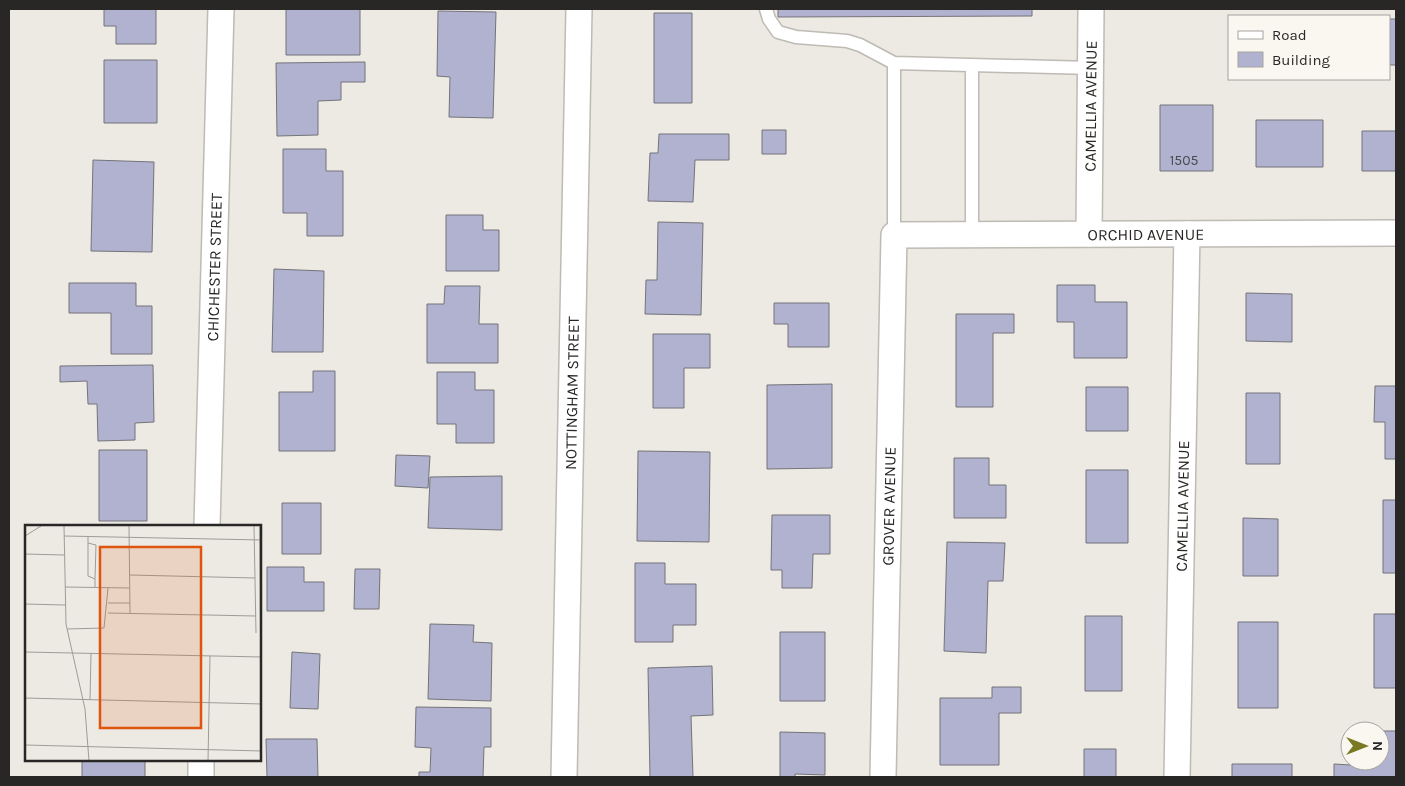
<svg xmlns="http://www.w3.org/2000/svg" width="1405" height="786" font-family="Karla,sans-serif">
<rect width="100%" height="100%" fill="#ede9e3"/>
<path fill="#b1b2cf" stroke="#737379" d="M 104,9 L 156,9 L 156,44 L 116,44 L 116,26 L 104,26 Z
M 286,9 L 360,9 L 360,55 L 286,55 Z
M 778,9 L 1032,9 L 1032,16 L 778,17 Z
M 438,11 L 496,12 L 493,118 L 449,117 L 450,77 L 437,76 Z
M 654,13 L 692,13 L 692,103 L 654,103 Z
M 1389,19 L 1396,19 L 1396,65 L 1389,65 Z
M 104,60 L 157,60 L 157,123 L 104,123 Z
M 365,62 L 365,82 L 341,82 L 341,100 L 318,101 L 318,135 L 277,136 L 276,63 Z
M 1160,105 L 1213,105 L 1213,171 L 1160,171 Z
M 1256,120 L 1323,120 L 1323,167 L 1256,167 Z
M 762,130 L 786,130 L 786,154 L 762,154 Z
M 1362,131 L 1396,131 L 1396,171 L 1362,171 Z
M 659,134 L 729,134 L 729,160 L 695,160 L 693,202 L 648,201 L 650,153 L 658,153 Z
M 283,149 L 326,149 L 326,171 L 343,171 L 343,236 L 307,236 L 307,213 L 283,213 Z
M 93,160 L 154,162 L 152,252 L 91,251 Z
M 446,215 L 483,215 L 483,230 L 499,230 L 499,271 L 446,271 Z
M 658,222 L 703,223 L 701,315 L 645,314 L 646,280 L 657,280 Z
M 274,269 L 324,271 L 323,352 L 272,352 Z
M 69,283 L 136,283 L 136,306 L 152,306 L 152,354 L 111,354 L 111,313 L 69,313 Z
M 1057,285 L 1095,285 L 1095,302 L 1127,302 L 1127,358 L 1074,358 L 1074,322 L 1057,322 Z
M 445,286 L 480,286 L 479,324 L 498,324 L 498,363 L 427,363 L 427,304 L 444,304 Z
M 1246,293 L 1292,294 L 1292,342 L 1246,341 Z
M 774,303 L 829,303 L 829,347 L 788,347 L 788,324 L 774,324 Z
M 956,314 L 1014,314 L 1014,333 L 993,333 L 993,407 L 956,407 Z
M 653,334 L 710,334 L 710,368 L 684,368 L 684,408 L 653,408 Z
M 153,365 L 154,422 L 135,423 L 135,440 L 98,441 L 97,404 L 88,404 L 87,381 L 60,382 L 60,366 Z
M 313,371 L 335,371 L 335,451 L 279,451 L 279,392 L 313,392 Z
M 437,372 L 475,372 L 475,390 L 494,390 L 494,443 L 456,443 L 456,424 L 437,424 Z
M 832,384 L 832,468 L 767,469 L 767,385 Z
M 1375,386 L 1396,386 L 1396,459 L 1385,459 L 1385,422 L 1374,422 Z
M 1086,387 L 1128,387 L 1128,431 L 1086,431 Z
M 1246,393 L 1280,393 L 1280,464 L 1246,464 Z
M 99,450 L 147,450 L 147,521 L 99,521 Z
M 638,451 L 710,452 L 709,542 L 637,541 Z
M 396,455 L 430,456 L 428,488 L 395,486 Z
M 954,458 L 989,458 L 989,485 L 1006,485 L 1006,518 L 954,518 Z
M 1086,470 L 1128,470 L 1128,543 L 1086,543 Z
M 502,476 L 502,530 L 428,528 L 430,477 Z
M 1383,500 L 1396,500 L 1396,573 L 1383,573 Z
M 282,503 L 321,503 L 321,554 L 282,554 Z
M 772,515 L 830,515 L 830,554 L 813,554 L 812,588 L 782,588 L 782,570 L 771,570 Z
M 1243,518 L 1278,519 L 1278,576 L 1243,576 Z
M 947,542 L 1005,543 L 1003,581 L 988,581 L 986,653 L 944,651 Z
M 635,563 L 665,563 L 665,584 L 696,584 L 696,625 L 673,625 L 673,642 L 635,642 Z
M 267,567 L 304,567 L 304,582 L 324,582 L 324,611 L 267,611 Z
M 355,569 L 380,569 L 379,609 L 354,609 Z
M 1374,614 L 1396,614 L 1396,688 L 1374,688 Z
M 1085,616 L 1122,616 L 1122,691 L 1085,691 Z
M 1238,622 L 1278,622 L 1278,708 L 1238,708 Z
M 430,624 L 474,625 L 473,642 L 492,643 L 491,701 L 428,699 Z
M 780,632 L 825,632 L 825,701 L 780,701 Z
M 292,652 L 320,654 L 318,709 L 290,708 Z
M 712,666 L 713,715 L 691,716 L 693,777 L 650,777 L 648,668 Z
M 992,687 L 1021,687 L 1021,713 L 999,713 L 999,765 L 940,765 L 940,698 L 992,698 Z
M 416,707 L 491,708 L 491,747 L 484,747 L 483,777 L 419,777 L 419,772 L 430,772 L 431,748 L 415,747 Z
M 1369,731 L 1396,731 L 1396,777 L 1334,777 L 1334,764 L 1351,765 L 1351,761 L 1380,761 L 1380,731 Z
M 780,732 L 825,733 L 825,775 L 795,774 L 795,777 L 766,777 L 780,777 Z
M 266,739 L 317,739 L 318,777 L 267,777 Z
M 1084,749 L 1116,749 L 1116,777 L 1084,777 Z
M 82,760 L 145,760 L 145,777 L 82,777 Z
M 1232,764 L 1292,764 L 1292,777 L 1232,777 Z"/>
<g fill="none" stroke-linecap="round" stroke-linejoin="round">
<g stroke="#bebab4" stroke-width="15">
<path id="lane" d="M 766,9 L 769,19 L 778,32 L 796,37 L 847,41 L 860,45 L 894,63 L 1091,68
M 972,234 L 972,67
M 894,235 L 894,63"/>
</g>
<g stroke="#bebab4" stroke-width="28">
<g id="street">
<path id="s1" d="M 1089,234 L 1091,9"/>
<path id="s2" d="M 207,526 L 221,9"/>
<path d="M 201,777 L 201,760"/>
<path id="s3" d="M 564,777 L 579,9"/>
<path id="s4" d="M 883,777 L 894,235 L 1396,233"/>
<path id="s5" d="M 1177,777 L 1187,234"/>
</g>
</g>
<use href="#lane" stroke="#fff" stroke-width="12"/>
<use href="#street" stroke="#fff" stroke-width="25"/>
</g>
<g text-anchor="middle" stroke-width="4" stroke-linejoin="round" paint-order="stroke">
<g font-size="14" fill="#4b4a50">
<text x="1184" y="165">1505</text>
</g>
<g font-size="16" fill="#292725" stroke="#faf6f0">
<text dy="6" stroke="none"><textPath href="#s1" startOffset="128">CAMELLIA AVENUE</textPath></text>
<text dy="6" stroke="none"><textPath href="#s4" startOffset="794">ORCHID AVENUE</textPath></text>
<text dy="6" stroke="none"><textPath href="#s2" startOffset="259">CHICHESTER STREET</textPath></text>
<text dy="6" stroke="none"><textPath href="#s3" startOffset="384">NOTTINGHAM STREET</textPath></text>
<text dy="6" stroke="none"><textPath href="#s4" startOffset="271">GROVER AVENUE</textPath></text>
<text dy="6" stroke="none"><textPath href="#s5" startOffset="271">CAMELLIA AVENUE</textPath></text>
</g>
</g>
<g transform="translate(25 525)">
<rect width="236" height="236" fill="#ede9e3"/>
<path d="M 234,1 L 237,1 L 235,110 Z" fill="#b0bfb1"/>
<path fill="none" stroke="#9f9b97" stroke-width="1" d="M 39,1 L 41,99 L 60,184 L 64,236M 104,1 L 105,88M 229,1 L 231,108M 0,11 L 16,1M 39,11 L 237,15M 63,11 L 63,51 L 70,54 L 70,62M 63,18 L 71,20 L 70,54M 0,29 L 39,30M 105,50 L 230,53M 40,62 L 105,63M 83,78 L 105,78M 0,79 L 40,80M 83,88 L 231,91M 42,104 L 79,103 L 83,63M 0,127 L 237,132M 0,173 L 237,179M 65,175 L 66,128M 0,220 L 237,226M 183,236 L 185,131"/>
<path fill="#de560d" fill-opacity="0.15" stroke="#de560d" stroke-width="2.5" d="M 75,22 L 176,22 L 176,203 L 75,203 Z"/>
<rect width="236" height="236" fill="none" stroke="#292725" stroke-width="2.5"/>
</g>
<rect width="1405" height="786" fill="none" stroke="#292725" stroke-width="20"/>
<rect x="1228" y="15" width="162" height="65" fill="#faf6f0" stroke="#a6a39f"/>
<rect x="1238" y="31" width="25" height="8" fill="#ffffff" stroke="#a6a39f"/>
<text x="1272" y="40" font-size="15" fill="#292725">Road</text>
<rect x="1238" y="52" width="25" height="15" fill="#b1b2cf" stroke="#a6a39f"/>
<text x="1272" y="65" font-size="15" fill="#292725">Building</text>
<g transform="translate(1365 746) rotate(90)"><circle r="24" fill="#faf6f0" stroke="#a6a39f"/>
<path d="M0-4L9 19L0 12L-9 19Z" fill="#797921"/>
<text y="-8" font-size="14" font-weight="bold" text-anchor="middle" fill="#292725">N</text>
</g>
</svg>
